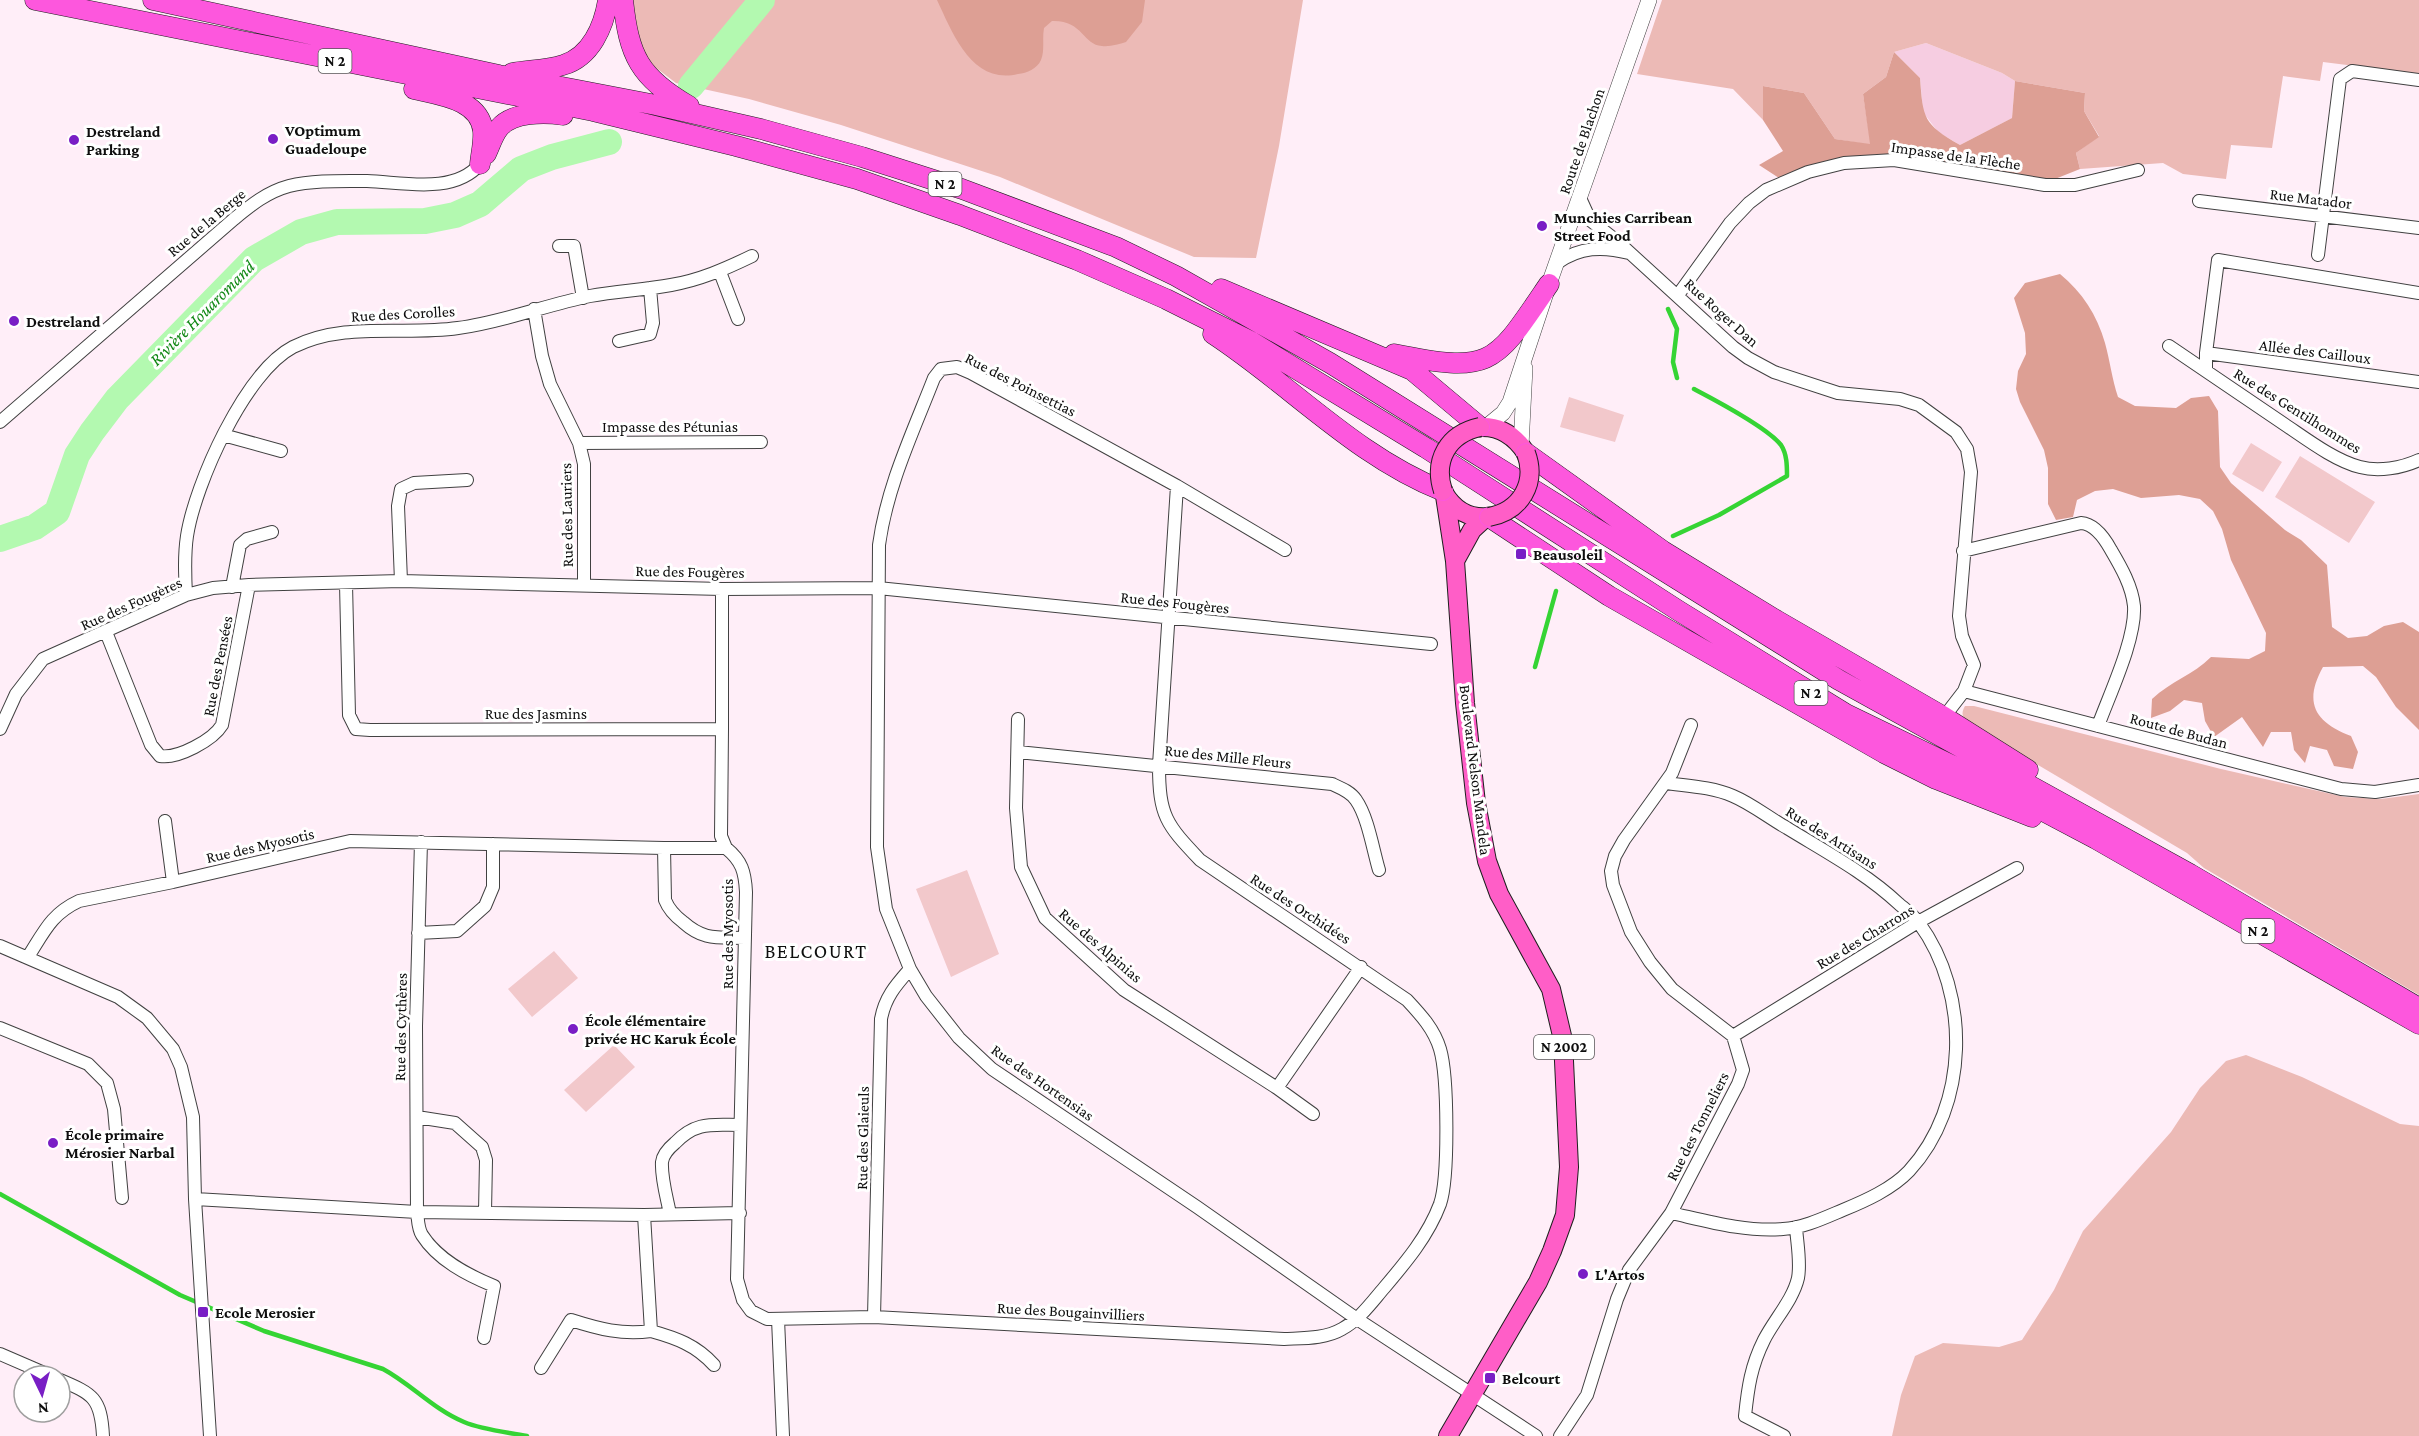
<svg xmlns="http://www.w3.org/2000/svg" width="2419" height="1436" font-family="'Crimson Pro',serif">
<rect width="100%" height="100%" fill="#ffeef8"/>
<path fill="#f6cde1" d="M 1926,43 L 2002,73 L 2015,81 L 2012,118 L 1960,145 L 1938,132 L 1923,112 L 1920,78 L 1894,52 Z"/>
<path fill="#ecbab6" d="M 629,0 L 1303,0 L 1279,146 L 1256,258 L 1194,257 L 1000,177 L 841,125 L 749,99 L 676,83 L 647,61 L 638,41 Z
M 1662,0 L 2419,0 L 2419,74 L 2323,62 L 2320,81 L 2283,76 L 2272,148 L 2231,145 L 2226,179 L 2183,174 L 2163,163 L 2080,169 L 2076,153 L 2099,136 L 2084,111 L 2085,93 L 2015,81 L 2002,73 L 1926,43 L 1894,52 L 1886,77 L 1863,94 L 1871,145 L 1835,139 L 1804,93 L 1763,86 L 1763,120 L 1733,89 L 1637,74 Z
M 1965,706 L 1974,706 L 2221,769 L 2345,797 L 2381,799 L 2419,794 L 2419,995 L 2204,868 L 2187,853 L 1967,723 C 1962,717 1961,713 1965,706 Z
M 2246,1055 L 2302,1077 L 2400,1124 L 2419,1126 L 2419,1436 L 1892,1436 L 1901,1395 L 1915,1356 L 1943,1343 L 1999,1347 L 2022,1340 L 2054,1290 L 2083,1231 L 2171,1132 L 2200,1088 L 2226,1061 Z"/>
<path fill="#dd9f94" d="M 937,0 L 1145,0 L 1142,22 L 1126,42 C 1119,44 1110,47 1102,46 C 1083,45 1083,20 1052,21 L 1044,28 C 1042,39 1045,50 1041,60 C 1037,69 1027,73 1018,74 C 972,85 953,34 937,0 Z
M 1894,52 L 1920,78 C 1923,118 1923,124 1960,145 L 2012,118 L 2015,81 L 2085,93 L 2084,111 L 2099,137 L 2076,153 L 2080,169 L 2050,181 L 1879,154 L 1825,161 L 1779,178 L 1759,165 L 1783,151 L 1763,120 L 1763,86 L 1804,93 L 1835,139 L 1870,144 L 1863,94 L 1886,77 Z
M 2060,274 C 2082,292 2097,315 2105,343 C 2110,361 2112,379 2118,397 L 2135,406 L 2176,408 L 2191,398 L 2209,396 L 2218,411 L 2220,467 L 2231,483 L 2285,530 L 2301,540 L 2327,565 L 2332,627 L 2348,638 L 2367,636 L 2384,626 L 2403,622 L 2419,632 L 2419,730 L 2396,707 L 2376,677 L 2363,666 L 2323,667 C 2303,703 2315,722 2351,736 L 2358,752 L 2353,769 L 2334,766 L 2327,750 L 2310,746 L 2305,763 L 2294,750 L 2291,732 L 2271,732 L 2263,747 L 2242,717 L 2214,737 L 2205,721 L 2202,703 L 2184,700 L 2170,711 L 2151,718 L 2152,699 C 2171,681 2193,675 2211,657 L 2249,659 L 2265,651 L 2266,633 L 2231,560 L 2222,529 L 2213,511 L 2200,499 L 2179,495 L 2141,498 L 2113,489 L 2095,491 L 2077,500 L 2073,517 L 2056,520 L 2048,504 L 2048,468 L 2044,450 L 2020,402 L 2016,389 L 2018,371 L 2026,354 L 2025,333 L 2014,298 L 2025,283 Z"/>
<path fill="#f2c8cb" d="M 1569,397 L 1624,415 L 1615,442 L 1560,427 Z
M 2251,443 L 2282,462 L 2263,492 L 2232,474 Z
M 2300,456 L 2375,502 L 2349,543 L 2275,497 Z
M 967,870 L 999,954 L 951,977 L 916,889 Z
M 554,951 L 578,978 L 532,1017 L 508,989 Z
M 614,1045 L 635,1067 L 586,1112 L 564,1090 Z"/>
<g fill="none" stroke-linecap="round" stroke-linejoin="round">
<path stroke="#35d434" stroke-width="4.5" d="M 1668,309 L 1677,329 L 1673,362 L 1677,378
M 1673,536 L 1719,515 L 1787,476 C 1787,466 1787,454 1781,445 C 1767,427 1715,400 1694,389
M 1535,667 L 1556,591
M 0,1194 L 180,1295 L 264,1331 L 383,1369 C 411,1384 433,1409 464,1422 C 483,1430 507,1432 527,1436"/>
<path stroke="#b3f9b0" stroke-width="26" d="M 691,86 L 762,0
M 0,539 L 35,527 L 57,512 L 77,455 L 92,432 L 117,399 L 254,259 L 301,232 L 337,222 L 425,221 L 455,215 L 480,204 L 521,169 L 552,157 L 609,142"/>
<g stroke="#414141" stroke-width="14">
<path id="minor" d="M 1580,198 L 1590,220 L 1618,242 L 1733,347 L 1748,358 L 1774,372 L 1838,393 L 1900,399 L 1919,405 L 1956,432 L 1967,449 L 1971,472 L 1959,616 L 1962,636 L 1974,665 L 1964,691 L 1944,717
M 2199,201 L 2419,228
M 559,246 L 574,246 L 583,298
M 2318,255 L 2340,79 L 2352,71 L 2419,80
M 1557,263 C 1580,247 1602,246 1629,253
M 720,272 L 738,319
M 1678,295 L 1730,223 L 1749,203 L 1766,190 L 1808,172 L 1844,163 L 1894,160 L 2045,185 L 2075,185 L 2138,170
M 534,309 L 542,356 L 550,384 L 579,443 L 584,464 L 584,585
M 619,341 L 650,334 L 653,323 L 650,288
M 2169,346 C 2207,372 2246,398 2284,424 C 2305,438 2335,461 2360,467 C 2378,472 2402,468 2419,460
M 2206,353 L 2419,382
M 2206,371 L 2206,353 L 2218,260 L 2419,293
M 0,422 L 234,219 C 251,205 267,192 289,186 C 313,180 341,181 367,181 C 402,182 454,195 480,164
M 223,435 L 281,451
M 579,443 L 761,442
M 1285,550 L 1177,486 L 971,373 L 957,367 L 941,369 L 934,378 C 913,432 887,486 879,545 L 877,847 L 886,909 L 910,969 L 926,996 L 959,1038 L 992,1069 L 1197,1207 L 1357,1319 L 1536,1436
M 1963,551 L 2081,523 C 2095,524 2105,539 2111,550 C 2121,567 2132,586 2134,606 C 2136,639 2110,693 2098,726
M 401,581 L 398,506 L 401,489 L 414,483 L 467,480
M 346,584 L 349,715 L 356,729 L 370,730 L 722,729 L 722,589
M 232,587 L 240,545 L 247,539 L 272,532
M 186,595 C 185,575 184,556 187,536 C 195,484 245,372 293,347 C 345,321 403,336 458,328 C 503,322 546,305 590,296 C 617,291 644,290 671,285 C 700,280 725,269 752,256
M 106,632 L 151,745 L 160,756 C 178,759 213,740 222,725 L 249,585
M 1964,691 L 2341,789 L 2375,792 L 2419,785
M 1018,719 L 1016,808 L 1021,867 L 1045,918 L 1124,990 L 1277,1088 L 1361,967
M 0,729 L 16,694 L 43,659 L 186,595 L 213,588 L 249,585 L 401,581 L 722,589 L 878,588 L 1431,644
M 722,729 L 721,836 L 726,848
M 1018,752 L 1332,784 C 1341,788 1351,792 1356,800 C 1368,817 1373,850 1379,870
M 1666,783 C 1688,786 1712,787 1733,796 C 1752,804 1769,818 1787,828 C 1826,852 1866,873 1899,904 C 1906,910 1914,916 1919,923 C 1971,994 1969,1106 1909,1171 C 1892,1189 1865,1201 1843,1210 C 1824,1218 1803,1228 1783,1229 C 1745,1232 1707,1221 1671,1213
M 165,821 L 173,882
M 421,842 L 416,1026 L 417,1212 C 418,1219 418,1229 422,1235 C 438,1260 467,1275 494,1286 L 484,1338
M 664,848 L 665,900 C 669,910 675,916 683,922 C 704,941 718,937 745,938
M 418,933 L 457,931 L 485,906 L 493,887 L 493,844
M 0,946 L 118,997 L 147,1018 L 173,1049 L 181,1067 L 193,1117 L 195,1199 L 210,1436
M 28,957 C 44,932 51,914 79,901 L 173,882 L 350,841 L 664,848 L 726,848 C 742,861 745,872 746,892 L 737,1279 L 743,1300 L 751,1311 L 767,1319 L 874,1317 L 1284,1339 C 1303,1338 1325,1339 1342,1329 C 1360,1319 1371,1303 1384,1288 C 1406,1262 1428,1236 1440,1204 C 1449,1178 1448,1076 1440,1049 C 1434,1029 1421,1015 1407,1000 L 1200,860 C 1166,824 1159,816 1159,765 L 1177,486
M 0,1028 L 88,1064 L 107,1083 L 114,1109 L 122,1198
M 1733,1036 L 1918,922 L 2017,868
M 1277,1088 L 1313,1114
M 417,1117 L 455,1123 L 482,1147 L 486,1160 L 485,1212
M 195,1199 L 417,1212 L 644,1215 L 740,1213
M 670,1214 C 667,1198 661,1178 662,1162 C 663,1154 669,1148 675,1143 C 696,1121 712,1125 740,1125
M 644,1215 L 651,1331 C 676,1338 696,1345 714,1365
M 874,1317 L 881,1019 C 885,997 896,985 910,969
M 778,1319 L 783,1436
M 0,1354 L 51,1376
M 541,1368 L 571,1320 C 599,1329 622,1335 651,1331
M 60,1380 C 93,1394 101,1398 103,1436
M 1560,1436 L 1587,1395 L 1617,1299 L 1629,1270 L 1671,1213 L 1738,1084 L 1743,1070 L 1733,1036 L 1672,989 L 1650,962 L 1631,932 L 1613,885 L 1611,871 L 1615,856 L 1624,840 L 1672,773 L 1691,725
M 1784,1436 L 1745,1416 C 1748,1387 1751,1366 1764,1340 C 1774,1320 1793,1300 1798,1278 C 1801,1262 1797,1243 1796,1227"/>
</g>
<g stroke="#414141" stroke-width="16">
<path id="tertiary" d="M 1486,427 L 1503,413 L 1510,402 L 1549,284 L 1649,0
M 1521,446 L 1525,368"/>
</g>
<g stroke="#1f1f1f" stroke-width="20">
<path id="primary" d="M 1480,427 C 1500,426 1515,436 1526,453
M 1444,493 C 1454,510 1470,519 1489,517
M 1445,496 L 1455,561 L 1465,703 L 1476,803 L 1487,861 L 1499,894 L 1551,989 L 1563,1040 L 1569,1167 L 1565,1215 L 1552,1251 L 1538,1282 L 1448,1436
M 1455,561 L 1472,530 L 1485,518"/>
</g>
<g stroke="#1f1f1f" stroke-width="21">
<path id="trunk" d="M 35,0 L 593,111 L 736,146 L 857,179 L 960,215 L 1077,260 L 1166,299 L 1252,342 L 1426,448 L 1679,611 L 1846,714 L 2007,792 L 2096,839 L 2419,1024
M 153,0 L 499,75 L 656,105 L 761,129 L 862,157 L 962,189 L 1116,247 L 1176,276 L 1330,363 L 1839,680 L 2190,874 L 2419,1008
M 623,0 C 629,56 639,77 689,106
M 512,73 C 529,70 547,70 563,65 C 591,57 604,26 608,0
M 414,89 C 438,95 480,99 483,131 C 484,142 481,153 480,164
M 486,154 C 490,146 493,135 499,128 C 512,112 544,112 563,115
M 1221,289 L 1412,370 L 1480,427
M 1213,334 C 1291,385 1355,456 1443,491
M 1394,354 C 1493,374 1494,365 1549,284
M 1526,453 L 1663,551 L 1776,620 L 1944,717 L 2028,770
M 1489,517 L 1609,596 L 1884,753 L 1936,779 L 2032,817"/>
</g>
<use href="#minor" stroke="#fff" stroke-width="12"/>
<use href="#tertiary" stroke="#fff" stroke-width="15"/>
<use href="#primary" stroke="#ff5ec7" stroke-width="18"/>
<use href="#trunk" stroke="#fd57dd" stroke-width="20"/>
<g stroke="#1f1f1f" stroke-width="20" stroke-linecap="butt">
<path id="primary-bridge" d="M 1443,491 C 1433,460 1448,434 1480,427
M 1489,517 C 1521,511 1537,483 1526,453"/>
</g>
<use href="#primary-bridge" stroke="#ff5ec7" stroke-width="18"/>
</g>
<g fill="#791ec5" stroke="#fff" stroke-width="2">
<circle cx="273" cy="139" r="6"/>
<circle cx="74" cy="140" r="6"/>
<circle cx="1542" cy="226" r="6"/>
<circle cx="14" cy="321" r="6"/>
<rect x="1515" y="548" width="12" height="12" rx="3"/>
<circle cx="573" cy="1029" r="6"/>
<circle cx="53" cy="1143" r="6"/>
<circle cx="1583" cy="1274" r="6"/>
<rect x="197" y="1306" width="12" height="12" rx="3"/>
<rect x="1484" y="1372" width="12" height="12" rx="3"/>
</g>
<g text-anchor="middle" stroke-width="6" stroke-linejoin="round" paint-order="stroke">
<g fill="#fff" stroke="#565656" stroke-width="1.5">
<rect x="318.5" y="49" width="33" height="24" rx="4.5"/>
<rect x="928.5" y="172" width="33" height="24" rx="4.5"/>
<rect x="1794.5" y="681" width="33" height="24" rx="4.5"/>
<rect x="2241.5" y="919" width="33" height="24" rx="4.5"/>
<rect x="1534" y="1035" width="60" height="24" rx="4.5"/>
</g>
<g font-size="15" font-weight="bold" fill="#0e0e0e">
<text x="335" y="66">N 2</text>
<text x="945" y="189">N 2</text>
<text x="1811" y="698">N 2</text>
<text x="2258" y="936">N 2</text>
<text x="1564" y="1052">N 2002</text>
</g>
<g font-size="16" font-weight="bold" fill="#0e0e0e" stroke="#fff" text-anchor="start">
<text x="285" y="136">VOptimum<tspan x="285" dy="18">Guadeloupe</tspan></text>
<text x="86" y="137">Destreland<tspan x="86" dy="18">Parking</tspan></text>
<text x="1554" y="223">Munchies Carribean<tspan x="1554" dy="18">Street Food</tspan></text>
<text x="26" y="327">Destreland</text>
<text x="1533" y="560">Beausoleil</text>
<text x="585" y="1026">École élémentaire<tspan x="585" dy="18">privée HC Karuk École</tspan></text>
<text x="65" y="1140">École primaire<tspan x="65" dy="18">Mérosier Narbal</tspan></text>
<text x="1595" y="1280">L'Artos</text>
<text x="215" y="1318">Ecole Merosier</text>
<text x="1502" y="1384">Belcourt</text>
</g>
<g font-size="16" fill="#0e0e0e" stroke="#fff">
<text transform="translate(1581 141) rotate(-71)" y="6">Route de Blachon</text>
<text transform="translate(1956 155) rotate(8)" y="6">Impasse de la Flèche</text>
<text transform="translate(2311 198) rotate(7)" y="6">Rue Matador</text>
<text transform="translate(206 222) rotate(-40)" y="6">Rue de la Berge</text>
<text transform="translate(1722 312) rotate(42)" y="6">Rue Roger Dan</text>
<text transform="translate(403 313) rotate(-3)" y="6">Rue des Corolles</text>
<text transform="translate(2315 351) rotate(7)" y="6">Allée des Cailloux</text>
<text transform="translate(1021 384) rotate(27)" y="6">Rue des Poinsettias</text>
<text transform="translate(2298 410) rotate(32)" y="6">Rue des Gentilhommes</text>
<text x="670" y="432">Impasse des Pétunias</text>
<text transform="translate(566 515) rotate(-91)" y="6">Rue des Lauriers</text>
<text transform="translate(690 571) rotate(1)" y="6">Rue des Fougères</text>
<text transform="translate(1175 602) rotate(6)" y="6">Rue des Fougères</text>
<text transform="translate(131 603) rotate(-24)" y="6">Rue des Fougères</text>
<text transform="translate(217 666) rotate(-79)" y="6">Rue des Pensées</text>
<text x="536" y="719">Rue des Jasmins</text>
<text transform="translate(2179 730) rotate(15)" y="6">Route de Budan</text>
<text transform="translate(1228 756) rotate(6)" y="6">Rue des Mille Fleurs</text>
<text transform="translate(1476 770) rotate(83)" y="6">Boulevard Nelson Mandela</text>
<text transform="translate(1832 837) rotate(32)" y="6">Rue des Artisans</text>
<text transform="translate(260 845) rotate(-13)" y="6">Rue des Myosotis</text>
<text transform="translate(1301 908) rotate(33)" y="6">Rue des Orchidées</text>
<text transform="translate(727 934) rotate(-90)" y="6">Rue des Myosotis</text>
<text transform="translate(1865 936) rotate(-31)" y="6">Rue des Charrons</text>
<text transform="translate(1101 945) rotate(41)" y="6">Rue des Alpinias</text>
<text transform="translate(400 1027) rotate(-89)" y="6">Rue des Cythères</text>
<text transform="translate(1043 1082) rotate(35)" y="6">Rue des Hortensias</text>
<text transform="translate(1697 1126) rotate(-63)" y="6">Rue des Tonneliers</text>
<text transform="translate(862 1138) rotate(-89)" y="6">Rue des Glaieuls</text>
<text transform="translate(1071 1311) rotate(3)" y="6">Rue des Bougainvilliers</text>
</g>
<g font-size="18" font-style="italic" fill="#108814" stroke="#fff">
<text transform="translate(202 313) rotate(-45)" y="6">Rivière Houaromand</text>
</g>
<g font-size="20" letter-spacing="1.5" fill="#0e0e0e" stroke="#fff">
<text x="816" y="958">BELCOURT</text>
</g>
</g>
<g transform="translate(42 1394) rotate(175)"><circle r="28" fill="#ffffff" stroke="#9f9f9f" stroke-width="1.5"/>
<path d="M0-4.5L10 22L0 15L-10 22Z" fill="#791ec5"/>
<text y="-9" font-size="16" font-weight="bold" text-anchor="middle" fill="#0e0e0e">N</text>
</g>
</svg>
